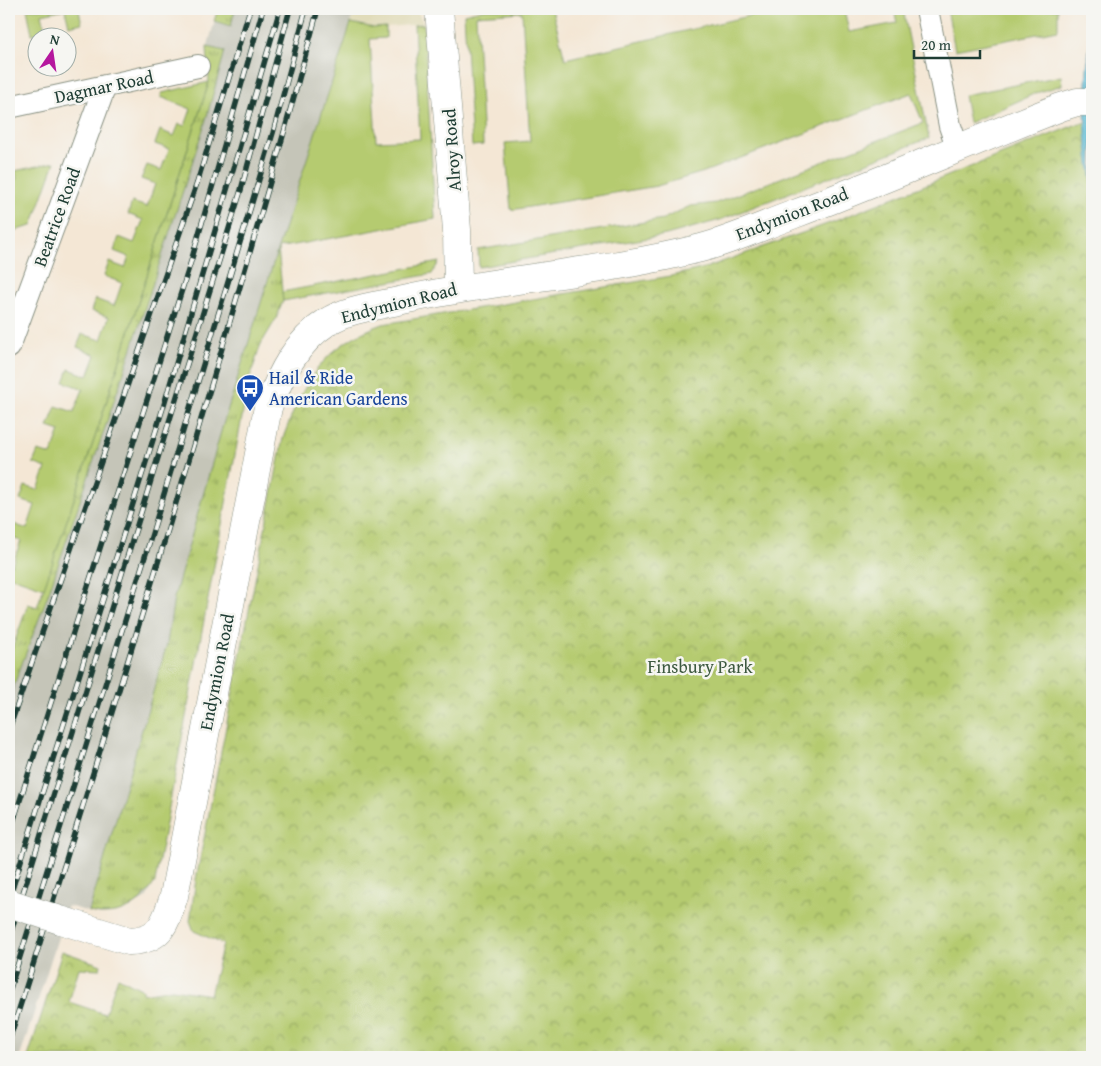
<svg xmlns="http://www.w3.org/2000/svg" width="1101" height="1066" font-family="'Gentium Book Plus',serif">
<defs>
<pattern id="grass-tufts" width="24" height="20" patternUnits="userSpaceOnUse" patternTransform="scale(1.25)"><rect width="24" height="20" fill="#b5cb70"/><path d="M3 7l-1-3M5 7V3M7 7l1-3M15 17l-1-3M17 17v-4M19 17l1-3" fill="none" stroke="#93a65d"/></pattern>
<pattern id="park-crowns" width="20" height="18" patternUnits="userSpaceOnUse" patternTransform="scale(1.25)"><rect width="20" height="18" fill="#b5cb70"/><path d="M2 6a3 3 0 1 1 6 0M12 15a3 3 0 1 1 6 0" fill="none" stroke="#93a65d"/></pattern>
</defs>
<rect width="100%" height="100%" fill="#f6f6f2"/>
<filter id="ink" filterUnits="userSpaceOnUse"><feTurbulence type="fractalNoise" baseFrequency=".02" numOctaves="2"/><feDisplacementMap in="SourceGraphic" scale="10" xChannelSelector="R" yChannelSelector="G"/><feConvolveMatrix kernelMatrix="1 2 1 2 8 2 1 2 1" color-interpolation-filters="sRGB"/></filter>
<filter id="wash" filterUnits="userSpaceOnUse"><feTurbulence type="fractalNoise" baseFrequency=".0096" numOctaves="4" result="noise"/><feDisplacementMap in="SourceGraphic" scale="20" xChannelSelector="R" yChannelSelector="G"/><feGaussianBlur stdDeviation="1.12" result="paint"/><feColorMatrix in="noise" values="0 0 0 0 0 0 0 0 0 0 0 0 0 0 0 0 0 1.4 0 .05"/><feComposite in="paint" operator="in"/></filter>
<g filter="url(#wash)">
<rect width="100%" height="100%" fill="#f4e7d5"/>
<path fill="#e1dcba" d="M 355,9 L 416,9 L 424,24 L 374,28 L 351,23 Z"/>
<path fill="#c5c5b8" d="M 218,9 L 355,9 L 278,248 L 283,301 L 276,319 L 261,344 L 249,380 L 155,882 L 146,898 L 130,908 L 115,913 L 100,915 L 68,906 L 20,1057 L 9,1057 L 9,669 L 37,608 L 97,431 L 209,82 L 207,49 Z"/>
<path fill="url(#grass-tufts)" stroke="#6a8452" d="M 218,9 L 235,9 L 231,26 L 214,21 Z
M 207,47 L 225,51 L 205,123 L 128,360 L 48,595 L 9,698 L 9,658 L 28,604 L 37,607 L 97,431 L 209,82 Z
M 278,248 L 283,301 L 276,319 L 261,344 L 249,380 L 155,882 C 140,906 119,919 89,912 L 167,644 L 174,598 L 222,428 Z"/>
<path fill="url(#park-crowns)" stroke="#6a8452" d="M 1080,123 L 1092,123 L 1092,1057 L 28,1057 L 62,951 L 101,965 L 100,969 L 79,968 L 69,1002 L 105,1014 L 118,977 L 143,990 L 143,994 L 172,989 L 210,995 L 223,944 L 194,931 L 190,921 L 196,879 L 283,438 C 304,381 323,345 383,324 L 671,276 L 705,268 L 830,223 Z"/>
<path fill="#b5cb70" stroke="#6a8452" d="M 27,9 L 89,9 L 79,11 L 82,23 L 69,26 L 65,9 L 42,14 L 46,32 L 32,34 Z
M 485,9 L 552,9 L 565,59 L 778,9 L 844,9 L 849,32 L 897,23 L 894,9 L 903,9 L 929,138 L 720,220 L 666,235 L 479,267 L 478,250 L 663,219 L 690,206 L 716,203 L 923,123 L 911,93 L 704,172 L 657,186 L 511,210 L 505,143 L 530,141 L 522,12 L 476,15 L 483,143 L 483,145 L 472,146 L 464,14 Z
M 947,9 L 1058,9 L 1058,30 L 955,50 Z
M 351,23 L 374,28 L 386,27 L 386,38 L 370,39 L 376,141 L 420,139 L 414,25 L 424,24 L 435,219 L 278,248 Z
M 1061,76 L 1062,85 L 1036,93 L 969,123 L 964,95 Z
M 209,82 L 97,431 L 44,588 L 9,576 L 9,564 L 12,565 L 21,541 L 9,537 L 11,523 L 27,529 L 35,505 L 20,500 L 25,486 L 38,490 L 46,468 L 33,463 L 38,451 L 51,455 L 60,431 L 48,427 L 56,406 L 74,412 L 83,389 L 64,382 L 69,369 L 88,376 L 96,355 L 77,347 L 82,334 L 101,340 L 109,317 L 91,311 L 95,299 L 114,306 L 122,283 L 104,276 L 109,262 L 125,268 L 129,257 L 114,251 L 119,237 L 134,243 L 143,220 L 128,214 L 132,202 L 147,207 L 155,184 L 141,179 L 147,165 L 161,170 L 169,149 L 155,144 L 160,130 L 174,136 L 179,124 L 185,126 L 191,109 L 161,97 L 162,93 Z
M 55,162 L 32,226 L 9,232 L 9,181 L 17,179 L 15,171 Z
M 439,262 L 432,274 L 283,301 L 282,292 Z"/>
<path fill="#54b7d3" stroke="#3a7a84" d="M 1092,27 L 1092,181 C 1082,131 1084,77 1092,27 Z"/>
</g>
<g filter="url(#ink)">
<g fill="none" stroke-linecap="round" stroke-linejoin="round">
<g stroke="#8a9284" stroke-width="24">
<path id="minor" d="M 927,9 L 950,126 L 958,149
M 9,107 L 198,66
M 9,347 L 105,86"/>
</g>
<g stroke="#8a9284" stroke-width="29">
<path id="secondary" d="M 439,9 L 457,230 L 458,287
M 60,920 L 129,941 C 162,940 165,923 174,896 L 268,407 C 281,374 296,342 327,322 C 349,308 378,306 403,300 C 501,278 603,273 701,248 C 732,240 762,226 792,215 C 883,181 971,142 1061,107 L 1077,102 L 1092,102"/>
</g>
<use href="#minor" stroke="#fff" stroke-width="22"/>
<use href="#secondary" stroke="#fff" stroke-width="28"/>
<g stroke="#1f3d34" stroke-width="5.5">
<path id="rail" d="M 9,729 L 197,183 L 250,9
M 9,835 L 192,258 L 263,9
M 9,899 L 163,408 L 280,9
M 9,938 L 241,190 L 290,9
M 9,992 L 148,547 L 273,133 L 306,9
M 9,1041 C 117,699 224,356 318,9"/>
</g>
<use href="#rail" stroke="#f6f6f2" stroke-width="4" stroke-dasharray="11" stroke-linecap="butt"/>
<g stroke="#8a9284" stroke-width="29" stroke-linecap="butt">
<path id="secondary-bridge" d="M 9,903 L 60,920"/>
</g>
<use href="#secondary-bridge" stroke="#fff" stroke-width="28"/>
</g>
</g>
<defs>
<g id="bus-pin" transform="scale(1.4375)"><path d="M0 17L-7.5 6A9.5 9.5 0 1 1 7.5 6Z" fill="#1a4fb4" stroke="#f6f6f2"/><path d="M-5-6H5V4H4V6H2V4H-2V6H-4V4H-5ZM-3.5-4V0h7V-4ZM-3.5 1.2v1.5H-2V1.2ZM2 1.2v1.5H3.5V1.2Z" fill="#fff"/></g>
</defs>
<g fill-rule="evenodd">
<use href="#bus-pin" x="250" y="388"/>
</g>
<g text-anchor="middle" stroke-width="5" stroke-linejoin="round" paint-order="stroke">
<g font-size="18" fill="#1f3d34" stroke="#f6f6f2">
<text transform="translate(104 87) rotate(-12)" y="6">Dagmar Road</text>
<text transform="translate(452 150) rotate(-94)" y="6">Alroy Road</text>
<text transform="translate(792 214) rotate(-21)" y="6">Endymion Road</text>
<text transform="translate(57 217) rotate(-70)" y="6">Beatrice Road</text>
<text transform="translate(399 303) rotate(-14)" y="6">Endymion Road</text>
<text transform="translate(217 672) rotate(-79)" y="6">Endymion Road</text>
</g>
<g font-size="18" fill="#164399" stroke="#f6f6f2" text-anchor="start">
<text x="269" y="384">Hail &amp; Ride<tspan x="269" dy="21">American Gardens</tspan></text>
</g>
<g font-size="18" fill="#3d5940" stroke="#f6f6f2">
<text x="700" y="673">Finsbury Park</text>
</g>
</g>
<rect width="1101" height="1066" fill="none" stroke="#f6f6f2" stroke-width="30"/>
<g transform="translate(52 52) rotate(13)"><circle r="24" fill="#f6f6f2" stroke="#a0aca6"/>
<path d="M0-4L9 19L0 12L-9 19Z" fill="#b5179e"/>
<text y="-8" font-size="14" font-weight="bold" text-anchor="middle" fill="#1f3d34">N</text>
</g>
<path d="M914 50v8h66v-8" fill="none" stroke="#1f3d34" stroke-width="2.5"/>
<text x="921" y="50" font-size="15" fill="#1f3d34" stroke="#f6f6f2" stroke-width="4" paint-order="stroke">20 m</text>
</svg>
